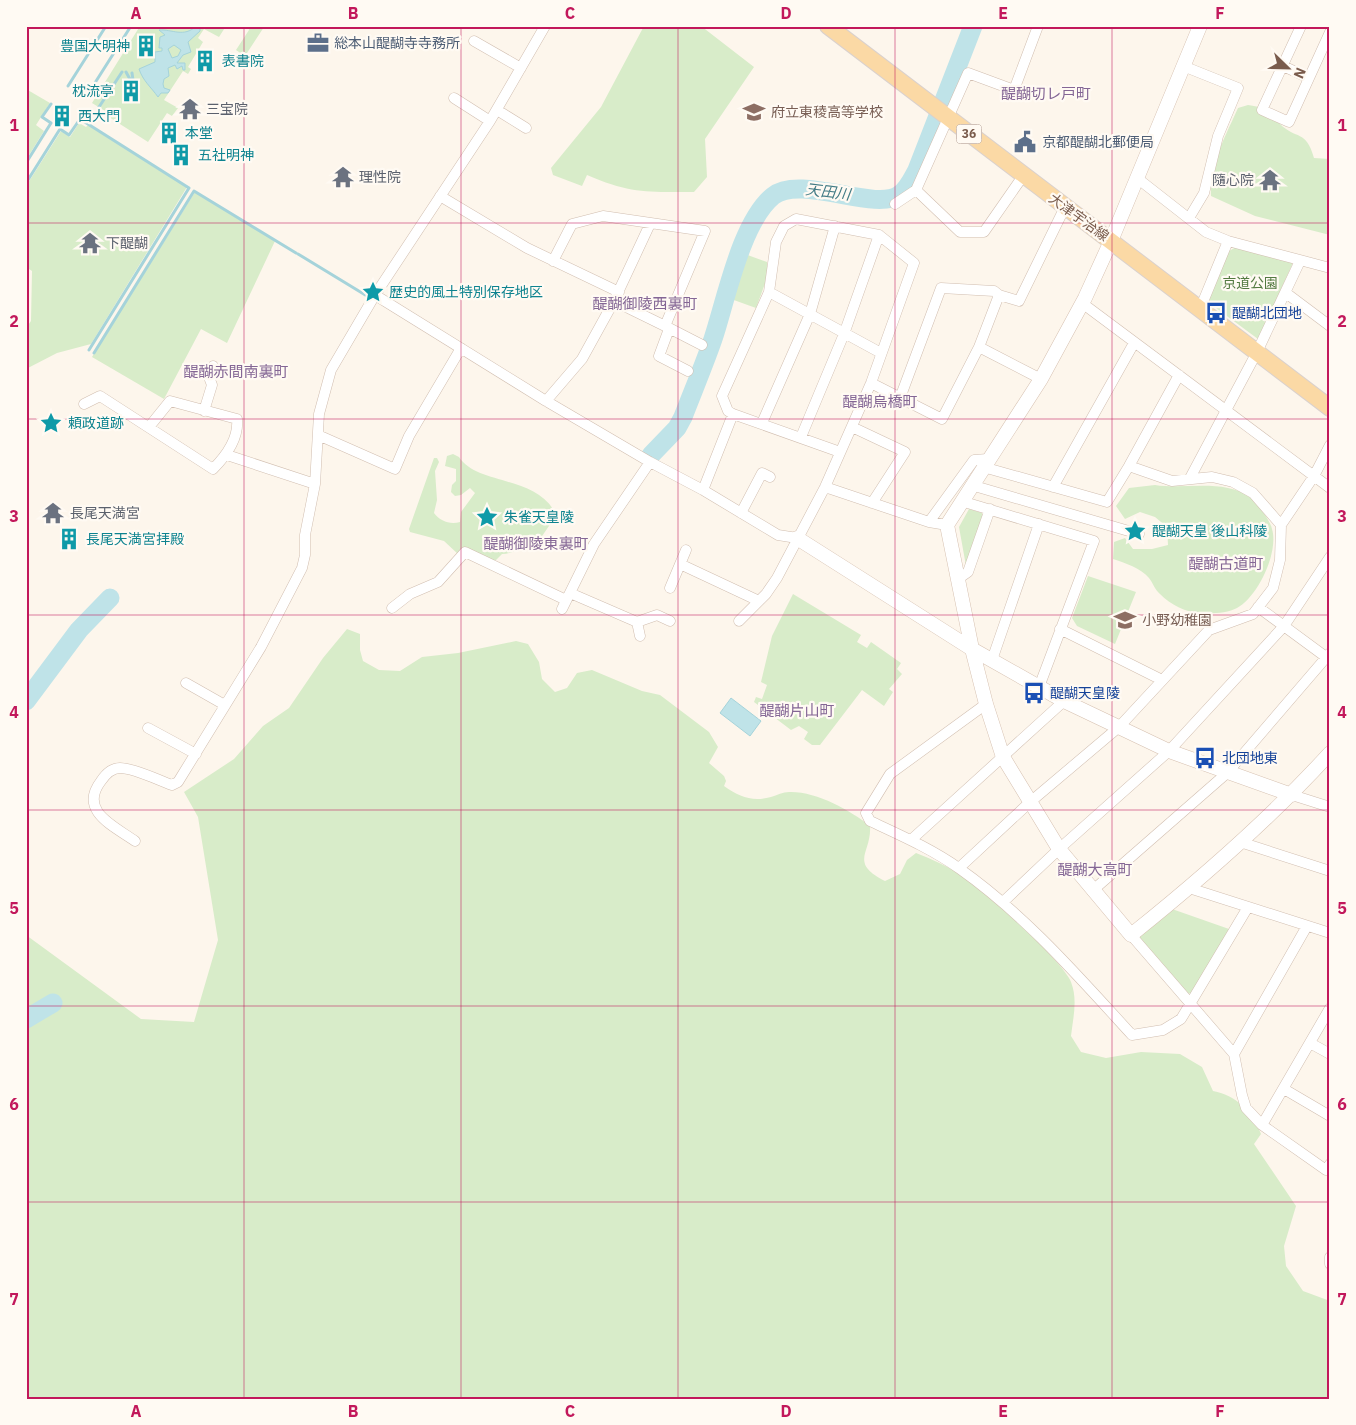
<svg xmlns="http://www.w3.org/2000/svg" width="1356" height="1425" font-family="'IBM Plex Sans','Noto Sans JP',sans-serif">
<rect width="100%" height="100%" fill="#fdf6ec"/>
<path fill="#d8ecc9" d="M 140,26 L 226,26 L 219,37 L 204,29 L 198,38 L 203,42 L 188,67 L 191,69 L 188,74 L 183,71 L 164,100 L 178,108 L 172,116 L 167,113 L 148,142 L 109,117 L 110,114 L 92,103 Z
M 248,26 L 264,27 L 245,56 L 236,50 L 249,30 Z
M 644,26 L 701,26 L 754,67 L 705,139 L 707,177 L 694,192 C 648,192 631,194 587,175 L 582,186 L 553,175 L 551,168 L 601,107 Z
M 26,89 L 50,103 L 36,125 L 44,131 L 26,160 Z
M 1248,105 C 1266,107 1268,112 1280,124 C 1296,140 1306,129 1314,158 L 1330,159 L 1330,235 L 1255,216 L 1211,196 C 1209,165 1226,135 1238,108 Z
M 79,123 L 86,127 L 88,125 L 187,187 L 91,344 L 57,353 L 26,369 L 26,328 L 31,321 L 32,271 L 26,267 L 26,186 L 61,131 L 70,137 Z
M 195,192 L 275,241 L 227,343 L 201,329 L 164,399 L 92,357 Z
M 1238,246 L 1292,262 L 1292,265 L 1258,339 L 1208,302 L 1229,251 Z
M 742,253 L 767,262 L 767,278 L 756,308 L 731,299 Z
M 453,454 L 459,457 C 476,484 532,476 553,509 L 551,523 L 538,542 C 525,544 515,554 502,554 L 496,560 L 489,562 L 459,555 L 444,541 L 410,532 L 409,529 L 434,458 L 437,458 L 439,462 L 435,471 L 437,500 L 434,513 C 440,521 450,525 460,522 L 461,512 L 475,493 L 470,488 L 461,495 L 455,496 L 451,492 L 452,485 L 456,481 L 456,469 L 445,466 L 447,456 Z
M 1155,485 C 1185,490 1224,478 1251,498 C 1257,503 1270,520 1272,529 C 1279,552 1258,597 1237,608 C 1228,613 1211,614 1200,613 C 1185,612 1171,605 1160,594 C 1155,590 1153,583 1149,578 C 1141,568 1125,563 1113,559 L 1114,542 L 1125,538 L 1133,549 L 1152,549 L 1168,545 L 1167,527 L 1155,517 L 1140,512 L 1125,519 L 1116,506 L 1129,488 Z
M 969,509 L 982,513 L 983,516 L 966,566 L 959,527 Z
M 1088,576 L 1136,592 L 1115,644 L 1077,626 L 1072,618 Z
M 793,594 L 861,635 L 857,642 L 867,648 L 871,642 L 901,663 L 897,669 L 902,674 L 889,689 L 893,692 L 884,706 L 862,690 L 820,745 L 812,745 L 804,739 L 808,732 L 799,726 L 791,730 L 754,702 L 756,697 L 762,699 L 767,685 L 761,682 L 772,636 Z
M 347,629 L 360,634 L 360,650 L 363,661 L 379,670 L 400,671 L 422,657 L 458,653 L 516,641 L 528,644 L 539,662 L 542,679 L 555,692 L 567,688 L 577,673 L 592,670 L 642,691 L 660,695 L 709,732 L 718,747 L 709,763 L 724,776 L 726,781 L 724,786 C 740,797 752,802 771,797 C 777,795 783,792 789,792 C 816,791 850,810 870,826 C 872,853 848,862 885,881 L 900,874 L 907,860 L 916,853 C 932,859 947,866 961,875 C 983,890 1063,961 1071,982 C 1078,1000 1073,1018 1071,1036 L 1081,1052 L 1106,1058 L 1141,1052 L 1180,1054 L 1202,1067 L 1213,1091 C 1237,1096 1252,1111 1261,1134 L 1254,1144 L 1296,1206 L 1284,1246 L 1286,1266 L 1303,1291 L 1330,1301 L 1330,1399 L 26,1399 L 26,935 L 141,1019 L 194,1022 L 218,940 L 198,817 L 184,792 L 234,759 L 263,726 L 289,708 L 323,658 Z
M 1172,909 L 1229,929 L 1193,993 L 1183,994 L 1139,941 L 1140,933 Z"/>
<path fill="#bfe3e8" stroke="#a5d3da" fill-rule="evenodd" d="M 196,26 L 200,26 L 200,31 L 188,42 L 191,52 L 183,55 L 177,63 L 185,63 L 185,70 L 183,70 L 182,66 L 177,69 L 175,65 L 168,68 L 169,76 L 164,79 L 163,84 L 164,88 L 170,90 L 168,93 L 161,93 L 158,97 C 151,87 143,81 139,69 L 155,62 L 155,52 L 162,51 L 162,48 L 159,48 L 160,37 L 165,35 L 159,30 C 172,29 184,38 196,26 ZM 174,45 L 181,50 L 178,56 L 172,58 L 168,49 Z
M 731,698 L 761,721 L 750,736 L 720,713 Z"/>
<g fill="none" stroke-linecap="round" stroke-linejoin="round">
<path stroke="#a5d3da" stroke-width="3" d="M 126,72 L 131,81 L 133,80 L 132,73
M 68,86 L 106,26
M 86,97 L 131,26
M 99,107 L 122,72
M 26,163 L 51,123 L 42,117 L 51,104
M 26,183 L 60,129 L 69,135 L 80,119 L 189,188 L 89,350
M 298,254 L 367,296
M 94,353 L 194,191 L 296,253"/>
<path stroke="#bfe3e8" stroke-width="19" d="M 651,455 L 677,428 L 683,417 C 693,391 704,365 713,339 C 726,300 741,222 773,196 C 800,174 875,212 899,195 C 908,189 912,179 917,170 L 973,26
M 26,701 L 79,630 L 110,598
M 26,1019 L 53,1003"/>
<g stroke="#d1beb0" stroke-width="11">
<path id="street" d="M 1301,26 L 1262,110 L 1289,122 L 1330,32
M 474,41 L 521,68
M 1183,66 L 1238,88 L 1218,136 L 1204,193 L 1189,218
M 1283,66 L 1309,78
M 454,98 L 490,121
M 497,110 L 526,128
M 1137,178 L 1206,232 L 1228,241 L 1330,268
M 916,190 L 960,232 L 984,232 L 1023,176
M 440,196 L 527,248 L 619,292
M 895,204 L 916,190 L 968,73 L 1014,90 L 1038,26
M 553,261 L 572,224 L 603,216 L 705,231 L 665,326 L 614,301
M 769,292 L 881,353
M 1286,293 L 1330,326
M 375,295 L 546,401 L 650,462 L 703,490 L 778,535 L 797,538
M 999,295 L 1019,301 L 1065,207
M 1082,303 L 1330,488
M 1200,309 L 1228,241
M 665,326 L 702,345
M 669,329 L 659,356 L 688,371
M 979,347 L 1041,379
M 871,383 L 942,419 L 979,347 L 999,295 L 994,291 L 941,288 L 900,398
M 546,401 L 582,359 L 614,301 L 650,224
M 84,404 L 100,396 L 213,469 C 226,456 239,438 237,419 L 170,401 L 149,427
M 204,411 L 212,385 L 209,377 L 213,366
M 762,423 L 810,314 L 835,226
M 852,427 L 905,452 L 872,503
M 318,435 L 395,469 L 409,436 L 461,348
M 801,437 L 844,334 L 879,235
M 227,455 L 315,484
M 983,467 L 1107,502 L 1129,466 L 1179,375
M 1190,478 L 1257,352 L 1300,261
M 971,485 L 1139,534
M 825,487 L 929,522 L 947,525
M 1053,487 L 1134,343
M 703,490 L 733,414
M 961,501 L 1094,541 L 1039,687
M 741,513 L 762,473 L 770,477
M 929,522 L 974,460 L 988,459
M 1281,525 L 1314,476 L 1330,445
M 680,564 L 759,601
M 958,579 L 968,572 L 990,509
M 670,588 L 686,550
M 570,593 L 637,622 L 657,615 L 670,621
M 1258,607 L 1330,660
M 392,608 L 410,594 L 438,582 L 465,552 L 566,600
M 562,609 L 594,544 L 650,462
M 739,621 L 766,594 L 777,578 L 825,487 L 871,383 L 914,263 L 879,235 L 796,219 L 784,226 L 776,242 L 769,292 L 722,396 L 728,411 L 733,414 L 840,452
M 637,622 L 640,636
M 1060,629 L 1162,680
M 992,660 L 1039,524
M 186,683 L 223,704
M 986,704 L 890,774 L 866,813 L 870,821 C 900,835 932,849 960,869 C 1025,915 1078,976 1132,1035 L 1163,1030 L 1181,1019 L 1248,907
M 148,728 L 196,754
M 1292,795 L 1330,807
M 911,840 L 1064,701
M 135,841 C 114,826 78,811 101,781 C 105,775 112,768 120,768 C 134,768 158,780 172,785 L 178,782 L 261,647 L 302,568 L 305,555 L 305,535 L 315,484 L 319,414 L 331,370 L 375,295 L 490,121 L 545,26
M 1240,842 L 1330,871
M 959,868 L 1029,803 L 1119,727 L 1209,630 L 1253,614 L 1273,588 L 1280,560 L 1281,525 L 1253,493 L 1233,482 L 1212,477 L 1172,481 L 1129,466
M 1189,888 L 1330,933
M 1092,891 L 1227,773 L 1330,653
M 1003,902 L 1059,849 L 1169,751 L 1284,626 L 1330,557
M 1131,935 L 1234,1054 L 1242,1095 L 1246,1108 L 1262,1125 L 1326,1170 L 1330,1164
M 1310,1043 L 1330,1054
M 1234,1054 L 1307,926
M 1284,1089 L 1330,1116
M 1262,1125 L 1330,1008
M 1330,1257 L 1330,1264"/>
</g>
<g stroke="#d6c0b0" stroke-width="15">
<path id="secondary" d="M 1200,26 L 1111,241 L 1085,298 L 1041,379 L 947,525 L 972,649 L 986,704 L 1003,757 L 1059,849 L 1131,935 C 1201,879 1269,820 1330,753
M 797,538 L 972,649 L 1064,701 L 1169,751 L 1292,795"/>
</g>
<g stroke="#dad1cd" stroke-width="18">
<path id="primary" d="M 828,26 L 1330,408"/>
</g>
<use href="#street" stroke="#fff" stroke-width="10"/>
<use href="#secondary" stroke="#fff" stroke-width="14"/>
<use href="#primary" stroke="#fbd9a5" stroke-width="16"/>
</g>
<path fill="none" stroke="#c2185b" stroke-width="1" stroke-opacity="0.55" d="M 244,26 L 244,1399M 461,26 L 461,1399M 678,26 L 678,1399M 895,26 L 895,1399M 1112,26 L 1112,1399M 26,223 L 1330,223M 26,419 L 1330,419M 26,615 L 1330,615M 26,810 L 1330,810M 26,1006 L 1330,1006M 26,1202 L 1330,1202"/>
<defs>
<g id="office-bare" transform="scale(1.725)"><path d="M-6-3h4V-5.5h4V-3h4V5H-6ZM-1-4.5V-3h2v-1.5ZM-6 0V1H6V0Z" fill="#5c6f8a" stroke="#fffaf3" stroke-width="2.5" paint-order="stroke"/></g>
<g id="building-bare" transform="scale(1.725)"><path d="M-4-6H4V6H1V3H-1V6H-4ZM-2.5-4.3h1.7v1.8h-1.7ZM.8-4.3h1.7v1.8H.8ZM-2.5-1h1.7V.8h-1.7ZM.8-1h1.7V.8H.8Z" fill="#0f9aa8" stroke="#fffaf3" stroke-width="2.5" paint-order="stroke"/></g>
<g id="temple-bare" transform="scale(1.725)"><path d="M0-6L5-2H3V0L6.5 2.5H4V6H1.5V3h-3V6H-4V2.5H-6.5L-3 0V-2H-5Z" fill="#6b7280" stroke="#fffaf3" stroke-width="2.5" paint-order="stroke"/></g>
<g id="school-bare" transform="scale(1.725)"><path d="M0-5L7-2L0 1L-7-2ZM-4 1L0 2.5L4 1V4Q0 6-4 4Z" fill="#8d6e63" stroke="#fffaf3" stroke-width="2.5" paint-order="stroke"/></g>
<g id="civic-bare" transform="scale(1.725)"><path d="M-.6-6.5H3V-4.5H.6V-3L4-1V1h2V6H-6V1h2V-1L-.6-3ZM-1.2 2.5V6h2.4V2.5Z" fill="#5c6f8a" stroke="#fffaf3" stroke-width="2.5" paint-order="stroke"/></g>
<g id="sight-bare" transform="scale(1.725)"><path d="M0-6L1.8-2.2L6-1.7L2.9 1.2L3.7 5.4L0 3.3L-3.7 5.4L-2.9 1.2L-6-1.7L-1.8-2.2Z" fill="#0f9aa8" stroke="#fffaf3" stroke-width="2.5" paint-order="stroke"/></g>
<g id="bus-bare" transform="scale(1.725)"><path d="M-5-6H5V4H4V6H2V4H-2V6H-4V4H-5ZM-3.5-4V0h7V-4ZM-3.5 1.2v1.5H-2V1.2ZM2 1.2v1.5H3.5V1.2Z" fill="#1a4fb4" stroke="#fffaf3" stroke-width="2.5" paint-order="stroke"/></g>
</defs>
<g fill-rule="evenodd">
<use href="#office-bare" x="318" y="43"/>
<use href="#building-bare" x="146" y="46"/>
<use href="#building-bare" x="205" y="61"/>
<use href="#building-bare" x="131" y="91"/>
<use href="#temple-bare" x="190" y="109"/>
<use href="#school-bare" x="754" y="112"/>
<use href="#building-bare" x="62" y="116"/>
<use href="#building-bare" x="169" y="133"/>
<use href="#civic-bare" x="1025" y="142"/>
<use href="#building-bare" x="181" y="155"/>
<use href="#temple-bare" x="343" y="177"/>
<use href="#temple-bare" x="1270" y="180"/>
<use href="#temple-bare" x="90" y="243"/>
<use href="#sight-bare" x="373" y="292"/>
<use href="#bus-bare" x="1216" y="313"/>
<use href="#sight-bare" x="51" y="423"/>
<use href="#temple-bare" x="53" y="513"/>
<use href="#sight-bare" x="487" y="517"/>
<use href="#sight-bare" x="1135" y="531"/>
<use href="#building-bare" x="69" y="539"/>
<use href="#school-bare" x="1125" y="620"/>
<use href="#bus-bare" x="1034" y="693"/>
<use href="#bus-bare" x="1205" y="758"/>
</g>
<g text-anchor="middle" stroke-width="4.5" stroke-linejoin="round" paint-order="stroke">
<rect fill="#fffaf3" stroke="#a28b7f" stroke-width="1" x="956.5" y="124.5" width="25" height="19" rx="4"/>
<g font-size="12" font-weight="bold" fill="#7a5c4d">
<text x="969" y="138">36</text>
</g>
<g font-size="14" fill="#4e5e75" stroke="#fffaf3" text-anchor="start">
<text x="334" y="48">総本山醍醐寺寺務所</text>
<text x="1042" y="147">京都醍醐北郵便局</text>
</g>
<g font-size="14" fill="#0d838f" stroke="#fffaf3" text-anchor="start">
<text x="130" y="51" text-anchor="end">豊国大明神</text>
<text x="222" y="66">表書院</text>
<text x="114" y="96" text-anchor="end">枕流亭</text>
<text x="78" y="121">西大門</text>
<text x="185" y="138">本堂</text>
<text x="198" y="160">五社明神</text>
<text x="389" y="297">歴史的風土特別保存地区</text>
<text x="68" y="428">頼政道跡</text>
<text x="504" y="522">朱雀天皇陵</text>
<text x="1152" y="536">醍醐天皇 後山科陵</text>
<text x="86" y="544">長尾天満宮拝殿</text>
</g>
<g font-size="14" fill="#5b616d" stroke="#fffaf3" text-anchor="start">
<text x="206" y="114">三宝院</text>
<text x="359" y="182">理性院</text>
<text x="1254" y="185" text-anchor="end">隨心院</text>
<text x="106" y="248">下醍醐</text>
<text x="70" y="518">長尾天満宮</text>
</g>
<g font-size="14" fill="#785e54" stroke="#fffaf3" text-anchor="start">
<text x="771" y="117">府立東稜高等学校</text>
<text x="1142" y="625">小野幼稚園</text>
</g>
<g font-size="14" fill="#7a5c4d" stroke="#fffaf3">
<text transform="translate(1079 217) rotate(36)" y="5">大津宇治線</text>
</g>
<g font-size="14" fill="#537a41" stroke="#fffaf3">
<text x="1250" y="288">京道公園</text>
</g>
<g font-size="14" fill="#164399" stroke="#fffaf3" text-anchor="start">
<text x="1232" y="318">醍醐北団地</text>
<text x="1050" y="698">醍醐天皇陵</text>
<text x="1222" y="763">北団地東</text>
</g>
<g font-size="15" fill="#846695" stroke="#fffaf3">
<text x="1046" y="99">醍醐切レ戸町</text>
<text x="645" y="309">醍醐御陵西裏町</text>
<text x="236" y="377">醍醐赤間南裏町</text>
<text x="880" y="407">醍醐烏橋町</text>
<text x="536" y="549">醍醐御陵東裏町</text>
<text x="1226" y="569">醍醐古道町</text>
<text x="797" y="716">醍醐片山町</text>
<text x="1095" y="875">醍醐大高町</text>
</g>
<g font-size="15" font-style="italic" fill="#437c86" stroke="#fffaf3">
<text transform="translate(828 192) rotate(7)" y="5">天田川</text>
</g>
</g>
<rect width="1356" height="1425" fill="none" stroke="#fffaf3" stroke-width="55"/>
<g transform="translate(1288 68) rotate(113)" stroke="#fffaf3" stroke-width="4" paint-order="stroke">
<path d="M0-4L9 19L0 12L-9 19Z" fill="#7a5c4d"/>
<text y="-8" font-size="14" font-weight="bold" text-anchor="middle" fill="#7a5c4d">N</text>
</g>
<rect x="28" y="28" width="1300" height="1370" fill="none" stroke="#c2185b" stroke-width="2"/>
<g font-size="16" text-anchor="middle" font-weight="bold" fill="#c2185b">
<text x="136" y="19">A</text>
<text x="353" y="19">B</text>
<text x="570" y="19">C</text>
<text x="786" y="19">D</text>
<text x="1003" y="19">E</text>
<text x="1220" y="19">F</text>
<text x="14" y="131">1</text>
<text x="1342" y="131">1</text>
<text x="14" y="327">2</text>
<text x="1342" y="327">2</text>
<text x="14" y="522">3</text>
<text x="1342" y="522">3</text>
<text x="14" y="718">4</text>
<text x="1342" y="718">4</text>
<text x="14" y="914">5</text>
<text x="1342" y="914">5</text>
<text x="14" y="1110">6</text>
<text x="1342" y="1110">6</text>
<text x="14" y="1305">7</text>
<text x="1342" y="1305">7</text>
<text x="136" y="1417">A</text>
<text x="353" y="1417">B</text>
<text x="570" y="1417">C</text>
<text x="786" y="1417">D</text>
<text x="1003" y="1417">E</text>
<text x="1220" y="1417">F</text>
</g>
</svg>
